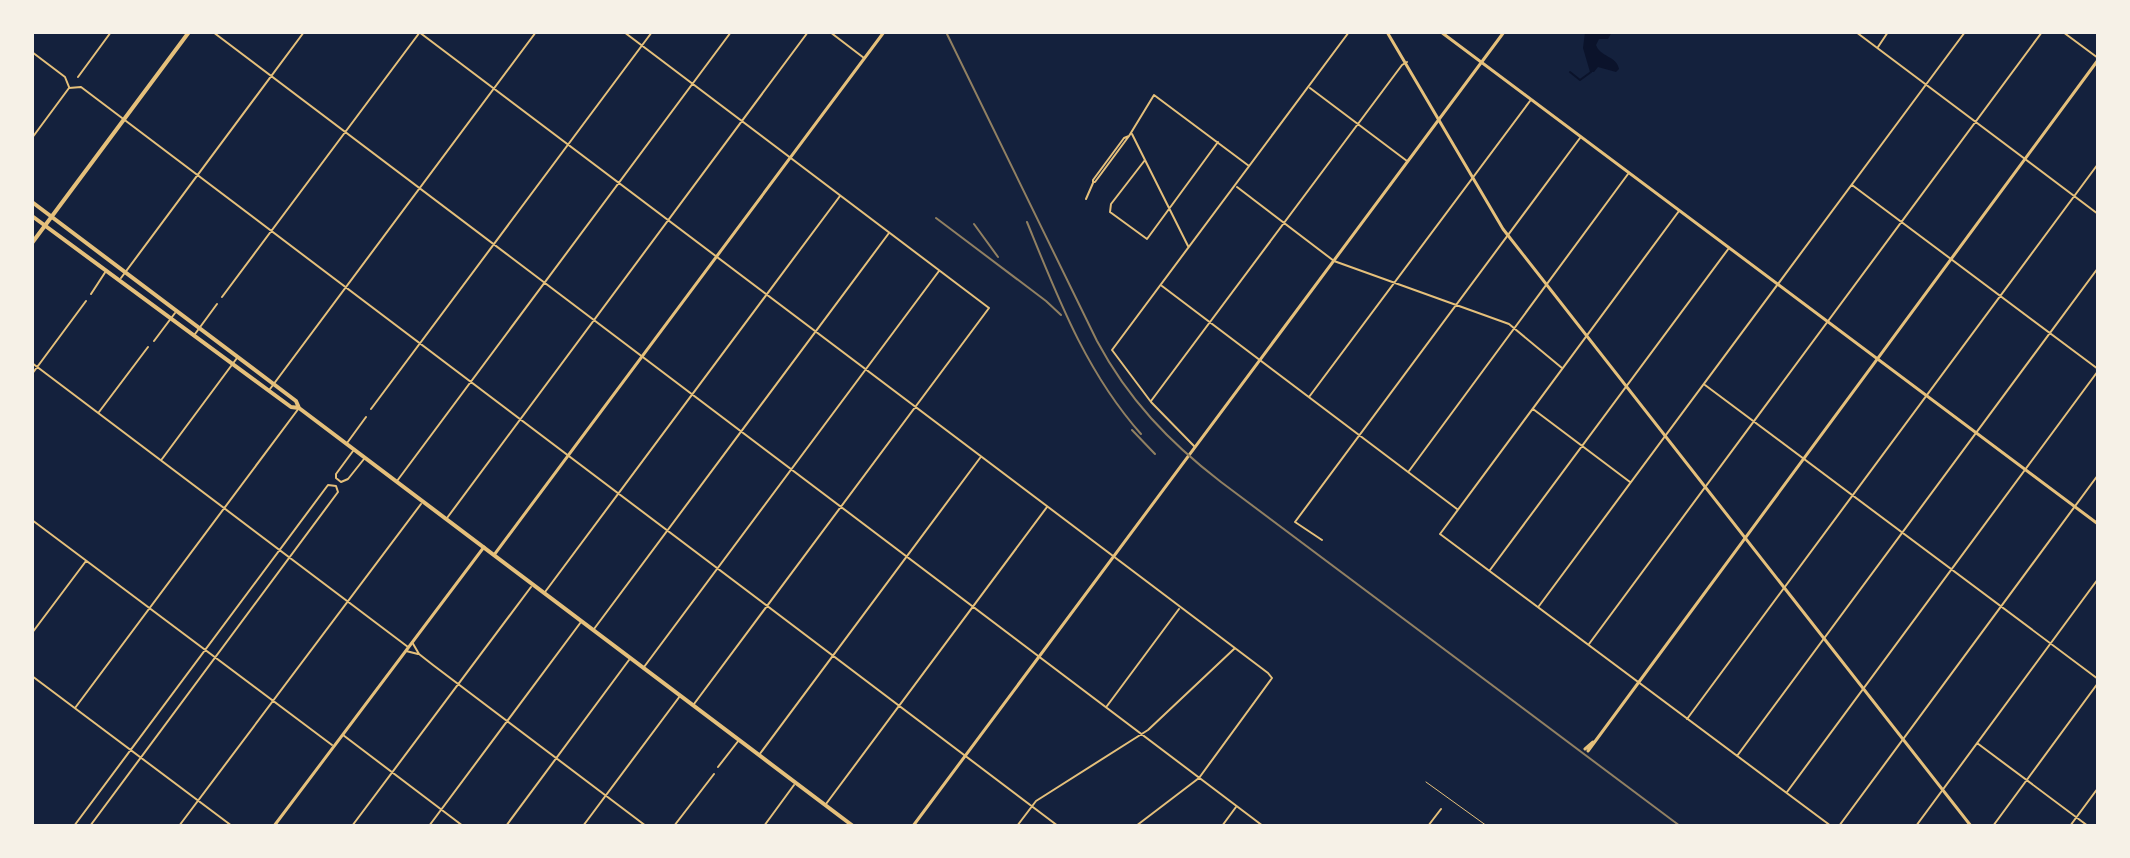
<svg xmlns="http://www.w3.org/2000/svg" width="2130" height="858" font-family="'Space Grotesk',sans-serif">
<rect width="100%" height="100%" fill="#14213d"/>
<path fill="#0b132b" d="M 1585,32 L 1612,32 L 1608,39 L 1599,39 L 1596,45 C 1600,57 1617,56 1619,69 L 1616,72 L 1598,67 L 1594,72 L 1590,72 L 1583,48 Z"/>
<g fill="none" stroke-linecap="round" stroke-linejoin="round">
<path stroke="#0b132b" stroke-width="2" d="M 1570,72 L 1580,80 L 1591,72"/>
<path stroke="#e5c07b" stroke-width="1" d="M 1426,782 L 1487,826"/>
<path stroke="#e5c07b" stroke-width="2" d="M 213,32 L 1263,826
M 419,32 L 1268,673 L 1272,678 L 1199,778 L 1136,826
M 624,32 L 989,308 L 694,704
M 830,32 L 864,58
M 1856,32 L 2098,214
M 2063,32 L 2098,58
M 32,34 L 34,32
M 1878,47 L 1888,32
M 32,52 L 65,77 L 69,87
M 78,77 L 111,32
M 69,88 L 81,87 L 1058,826
M 1310,88 L 1407,161
M 1132,134 L 1188,246
M 1129,136 L 1154,95 L 1249,166
M 1129,136 L 1095,182 L 1093,182 L 1093,180 L 1124,138 Z
M 32,138 L 69,88
M 1145,160 L 1111,204 L 1110,212 L 1147,239 L 1218,142
M 1852,185 L 2098,369
M 1237,187 L 1334,261 L 1509,324 L 1562,368
M 1086,199 L 1093,183
M 1679,211 L 1440,534 L 1831,826
M 121,278 L 304,32
M 1162,286 L 1457,509
M 91,294 L 106,271
M 222,297 L 420,32
M 195,334 L 217,304
M 154,341 L 175,313
M 32,363 L 408,647
M 32,374 L 86,301
M 1705,385 L 2098,679
M 270,389 L 536,32
M 1309,397 L 1530,101
M 1151,401 L 1402,65 L 1407,62
M 371,409 L 652,32
M 1533,409 L 1630,482
M 99,412 L 148,347
M 347,443 L 366,417
M 1194,446 L 1151,402 L 1112,350 L 1349,32
M 353,451 L 336,474 L 336,478 L 341,482 L 348,479 L 364,459
M 162,459 L 237,358
M 1409,471 L 1628,174
M 397,481 L 731,32
M 447,518 L 808,32
M 32,520 L 332,745
M 1322,540 L 1295,522 L 1580,138
M 1490,570 L 1729,248
M 545,592 L 840,196
M 1539,606 L 1965,32
M 594,629 L 889,233
M 32,633 L 86,561
M 412,642 L 419,654 L 433,665 L 646,826
M 1589,644 L 2042,32
M 406,651 L 418,654
M 644,667 L 939,271
M 32,676 L 232,826
M 1107,706 L 1179,609
M 75,708 L 299,408
M 1687,719 L 2098,164
M 343,735 L 463,826
M 1977,743 L 2088,826
M 759,755 L 980,458
M 1737,756 L 2098,268
M 718,767 L 739,740
M 1787,792 L 2098,371
M 826,804 L 1047,507
M 74,826 L 328,485 L 336,486 L 338,492 L 90,826
M 179,826 L 421,504
M 352,826 L 531,587
M 429,826 L 581,622
M 506,826 L 629,660
M 583,826 L 680,696
M 674,826 L 714,774
M 764,826 L 794,785
M 1017,826 L 1036,801 L 1148,730 L 1234,649
M 1222,826 L 1236,807
M 1428,826 L 1441,809
M 1839,826 L 2098,475
M 1916,826 L 2098,579
M 1993,826 L 2098,683
M 2070,826 L 2098,788"/>
<path stroke="#e5c07b" stroke-width="3" d="M 494,555 L 884,32
M 1585,749 L 1593,742
M 1588,751 L 2098,60
M 274,826 L 484,547
M 913,826 L 1504,32"/>
<path stroke="#e5c07b" stroke-width="3" d="M 1387,32 L 1503,229 L 1971,826
M 1441,32 L 2098,524"/>
<path stroke="#e5c07b" stroke-width="4" d="M 32,202 L 296,401 L 299,408
M 32,216 L 291,407 L 299,408 L 853,826
M 32,243 L 189,32"/>
<path stroke="#918062" stroke-width="2" d="M 946,32 L 1097,341 C 1128,399 1169,442 1221,482 L 1680,826
M 936,218 L 1046,301 L 1061,315
M 1027,222 C 1058,298 1086,372 1141,434
M 974,224 L 998,257
M 1132,430 L 1155,454"/>
</g>
<rect width="2130" height="858" fill="none" stroke="#f6f1e7" stroke-width="68"/>
</svg>
